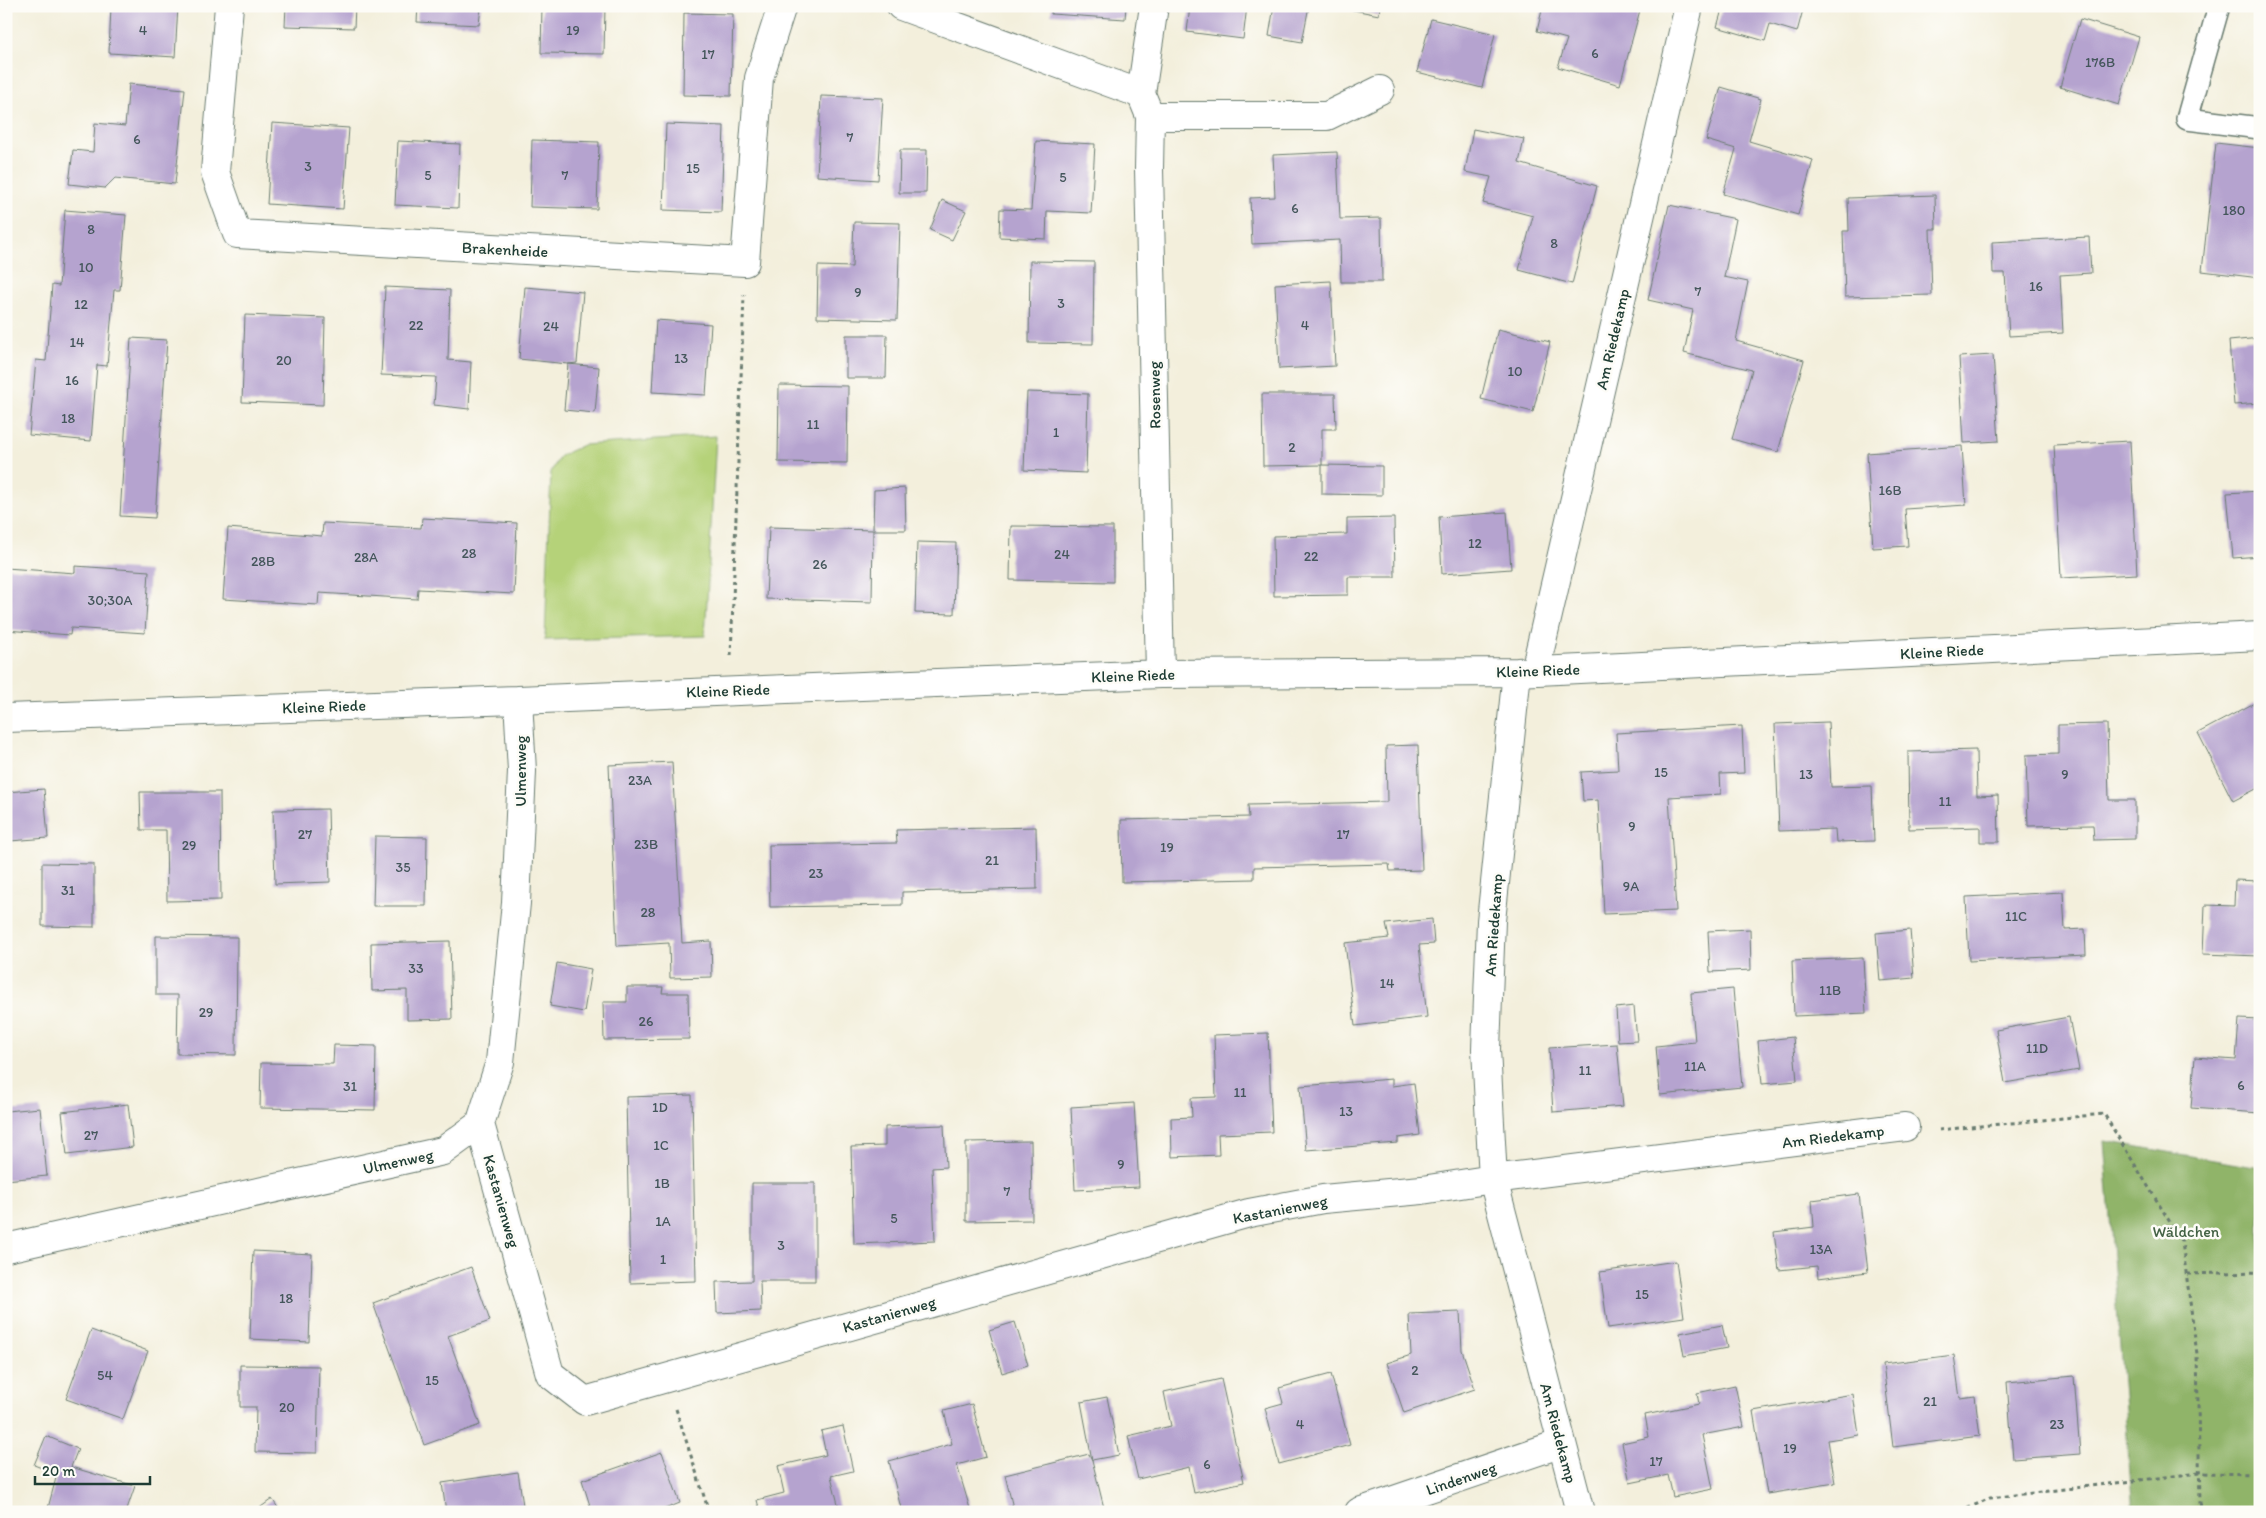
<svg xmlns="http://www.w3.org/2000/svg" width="2266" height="1518" font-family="Itim,sans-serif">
<rect width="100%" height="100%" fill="#fdfcf7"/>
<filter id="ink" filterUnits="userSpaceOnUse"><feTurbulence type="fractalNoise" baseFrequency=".02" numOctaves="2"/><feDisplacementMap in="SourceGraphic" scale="10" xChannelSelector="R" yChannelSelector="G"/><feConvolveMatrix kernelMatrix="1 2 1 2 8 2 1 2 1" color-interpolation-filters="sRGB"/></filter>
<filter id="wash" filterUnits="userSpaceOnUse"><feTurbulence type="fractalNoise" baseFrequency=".0096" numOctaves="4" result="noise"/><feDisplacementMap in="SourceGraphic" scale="20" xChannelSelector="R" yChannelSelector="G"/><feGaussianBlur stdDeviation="1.12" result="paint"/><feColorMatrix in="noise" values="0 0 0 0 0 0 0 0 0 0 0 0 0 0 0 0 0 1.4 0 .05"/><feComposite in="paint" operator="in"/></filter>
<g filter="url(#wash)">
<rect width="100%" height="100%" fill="#f3efdc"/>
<path fill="#b5d279" stroke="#6a8856" d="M 716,436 L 705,636 L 545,640 L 551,472 L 560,456 L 583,445 Z"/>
<path fill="#90b469" stroke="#58784e" d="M 2104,1141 L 2260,1168 L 2260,1512 L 2133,1512 Z"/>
<g id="blocks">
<path fill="#b5a3cf" d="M 111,6 L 178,6 L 175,57 L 109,53 Z
M 286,6 L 355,6 L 354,28 L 285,26 Z
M 418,6 L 481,6 L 479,25 L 417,22 Z
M 542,6 L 605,6 L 604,54 L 541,53 Z
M 1052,6 L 1126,6 L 1125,19 L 1051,14 Z
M 1190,6 L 1247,6 L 1243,39 L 1187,32 Z
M 1274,6 L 1309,6 L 1302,42 L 1269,36 Z
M 1333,6 L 1380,6 L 1379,15 Z
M 1543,6 L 1627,6 L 1640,10 L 1620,85 L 1558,67 L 1567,39 L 1537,31 Z
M 1723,6 L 1804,6 L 1797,32 L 1770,24 L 1765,41 L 1717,27 Z
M 684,13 L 733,14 L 731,96 L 683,95 Z
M 1431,19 L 1495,34 L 1482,88 L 1417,72 Z
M 2080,19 L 2139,37 L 2119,105 L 2060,87 Z
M 129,84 L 185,89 L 175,184 L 115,178 L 105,188 L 69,184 L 73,150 L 93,152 L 95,123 L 125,126 Z
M 1721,87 L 1761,99 L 1749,141 L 1813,160 L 1798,215 L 1723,194 L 1736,149 L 1706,140 Z
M 821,96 L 883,98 L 878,180 L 817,176 Z
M 272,123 L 349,128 L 343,209 L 267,204 Z
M 666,124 L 724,126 L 721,212 L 663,210 Z
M 1473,129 L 1524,139 L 1519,163 L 1597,186 L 1572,284 L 1519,270 L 1533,216 L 1483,203 L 1491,177 L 1465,172 Z
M 532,140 L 599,142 L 597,209 L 530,207 Z
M 398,141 L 460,144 L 458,208 L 395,205 Z
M 1036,141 L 1095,144 L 1091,213 L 1047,211 L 1046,239 L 999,237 L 1000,209 L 1031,210 Z
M 2216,143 L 2260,148 L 2260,278 L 2202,271 Z
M 900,150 L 927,150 L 926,193 L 899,193 Z
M 1337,152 L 1340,219 L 1381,218 L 1382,282 L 1341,282 L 1340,240 L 1252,244 L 1250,198 L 1275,197 L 1273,155 Z
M 1935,195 L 1936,229 L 1930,229 L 1932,295 L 1845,297 L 1843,231 L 1849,231 L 1848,198 Z
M 942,200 L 966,211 L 952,240 L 930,230 Z
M 1669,205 L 1736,219 L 1724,277 L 1748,282 L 1736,341 L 1804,360 L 1778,452 L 1732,439 L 1752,370 L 1684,353 L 1693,310 L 1648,300 Z
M 65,210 L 126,215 L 120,290 L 114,290 L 107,366 L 97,365 L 91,441 L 29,435 L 36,360 L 46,361 L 52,285 L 59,286 Z
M 854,222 L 900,223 L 897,320 L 817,318 L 818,266 L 852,267 Z
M 2089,237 L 2091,273 L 2060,275 L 2063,333 L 2009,336 L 2005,273 L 1993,273 L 1992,242 Z
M 1030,261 L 1094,262 L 1093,344 L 1029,343 Z
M 1331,281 L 1335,366 L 1279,369 L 1275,284 Z
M 385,287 L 450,290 L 448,360 L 471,362 L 469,409 L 434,405 L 436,377 L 381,375 Z
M 525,287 L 583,292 L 577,363 L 568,364 L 519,359 Z
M 245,315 L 325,318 L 323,405 L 242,402 Z
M 656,320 L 711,324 L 706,395 L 652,392 Z
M 1498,329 L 1550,342 L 1533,412 L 1481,399 Z
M 846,335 L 887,335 L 886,378 L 846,378 Z
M 131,338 L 167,340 L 155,518 L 120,516 Z
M 2260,338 L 2260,403 L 2234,405 L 2229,341 Z
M 1993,355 L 1999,441 L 1964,443 L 1959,357 Z
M 568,364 L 599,367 L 595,413 L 564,410 Z
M 779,385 L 848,386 L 847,463 L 778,462 Z
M 1027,392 L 1088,394 L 1086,473 L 1024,470 Z
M 1262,394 L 1335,394 L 1336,429 L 1322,429 L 1322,465 L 1382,466 L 1382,495 L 1322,494 L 1322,465 L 1263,466 Z
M 2130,441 L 2137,574 L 2061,578 L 2054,445 Z
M 1962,446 L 1966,505 L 1905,509 L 1908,546 L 1873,548 L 1867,453 Z
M 905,488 L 906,530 L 873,530 L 874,490 Z
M 2260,491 L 2260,556 L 2233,558 L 2227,493 Z
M 1507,512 L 1511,569 L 1442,574 L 1439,517 Z
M 422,518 L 517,523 L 514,594 L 418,589 L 417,599 L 319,593 L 318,605 L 223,599 L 228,528 L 322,536 L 323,523 L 421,528 Z
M 1394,518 L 1395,577 L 1348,577 L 1348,595 L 1274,596 L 1273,536 L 1347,534 L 1347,519 Z
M 1011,526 L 1113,527 L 1113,582 L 1010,580 Z
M 769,527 L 873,530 L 872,602 L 766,599 Z
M 917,542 L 956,543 L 954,614 L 915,613 Z
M 75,566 L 149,571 L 145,633 L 71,628 L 70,635 L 6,630 L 6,568 L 75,573 Z
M 2260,700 L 2260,787 L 2233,801 L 2198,733 Z
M 1828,722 L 1831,787 L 1872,786 L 1874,841 L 1836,842 L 1835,829 L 1779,831 L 1775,724 Z
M 2107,724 L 2109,800 L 2135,800 L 2135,839 L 2094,840 L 2093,825 L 2028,826 L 2026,755 L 2058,754 L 2058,725 Z
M 1742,726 L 1744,773 L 1720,774 L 1721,794 L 1669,797 L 1676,911 L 1604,914 L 1598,800 L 1583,801 L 1581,772 L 1618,770 L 1616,733 Z
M 1418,745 L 1422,870 L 1390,871 L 1389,864 L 1254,867 L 1254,879 L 1122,882 L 1121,820 L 1249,817 L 1248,805 L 1387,802 L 1386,746 Z
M 1976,750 L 1977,796 L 1998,795 L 1999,842 L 1980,842 L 1980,827 L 1909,829 L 1908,752 Z
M 672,762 L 682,943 L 711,941 L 712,977 L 670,978 L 669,943 L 617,946 L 609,765 Z
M 44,789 L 48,838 L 10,841 L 10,824 L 6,824 L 6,792 Z
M 140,792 L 220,792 L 221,900 L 167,901 L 166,830 L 141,830 Z
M 328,809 L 330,882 L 275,884 L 273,810 Z
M 1036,827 L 1037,889 L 902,892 L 902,905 L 770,907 L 769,845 L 897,843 L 896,830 Z
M 375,836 L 427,837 L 426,906 L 373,906 Z
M 42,863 L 94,864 L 94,927 L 42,926 Z
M 2235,880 L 2260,881 L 2260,956 L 2203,954 L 2205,905 L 2234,906 Z
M 2063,892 L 2065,930 L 2085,929 L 2086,955 L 1969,961 L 1966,897 Z
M 1432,919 L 1434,944 L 1419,945 L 1427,1017 L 1355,1026 L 1345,943 L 1389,938 L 1386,924 Z
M 1750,929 L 1751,970 L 1710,972 L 1708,931 Z
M 1910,930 L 1914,978 L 1880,981 L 1876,933 Z
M 156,936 L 237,937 L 236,1055 L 177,1054 L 178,995 L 156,995 Z
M 450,941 L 452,1019 L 407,1020 L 407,990 L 372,991 L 371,943 Z
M 1863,958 L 1866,1013 L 1794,1016 L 1792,961 Z
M 557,963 L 591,969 L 584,1012 L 550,1006 Z
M 627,987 L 663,987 L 662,993 L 688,993 L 689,1039 L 604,1040 L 603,1002 L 627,1002 Z
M 1733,989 L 1742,1087 L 1660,1095 L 1656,1046 L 1695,1042 L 1691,993 Z
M 1634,1006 L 1637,1041 L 1618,1042 L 1616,1008 Z
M 2069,1017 L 2079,1070 L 2005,1083 L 1996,1030 Z
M 2239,1019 L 2260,1020 L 2260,1113 L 2191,1108 L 2195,1057 L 2236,1060 Z
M 1268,1033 L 1272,1132 L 1218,1134 L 1219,1155 L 1172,1157 L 1171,1118 L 1192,1117 L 1191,1098 L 1216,1097 L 1214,1035 Z
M 1793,1037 L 1797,1081 L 1762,1084 L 1758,1041 Z
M 1617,1044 L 1623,1106 L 1553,1112 L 1549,1048 Z
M 334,1045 L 376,1046 L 375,1110 L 260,1108 L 261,1063 L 333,1064 Z
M 1392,1079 L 1392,1086 L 1414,1083 L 1420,1135 L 1398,1138 L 1398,1143 L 1306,1150 L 1300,1086 Z
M 692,1095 L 696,1281 L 630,1283 L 626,1097 Z
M 1134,1103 L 1139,1187 L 1075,1190 L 1071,1107 Z
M 128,1104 L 133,1147 L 67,1155 L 62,1112 Z
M 40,1108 L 47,1176 L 6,1180 L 6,1111 Z
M 944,1125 L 946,1167 L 932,1168 L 935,1241 L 854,1244 L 851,1147 L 885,1146 L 885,1127 Z
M 1031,1141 L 1032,1220 L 966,1221 L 966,1142 Z
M 752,1183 L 815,1183 L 815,1281 L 760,1281 L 761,1311 L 717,1313 L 716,1282 L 752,1281 Z
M 1859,1194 L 1868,1272 L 1818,1278 L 1817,1266 L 1779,1270 L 1774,1232 L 1814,1227 L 1812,1200 Z
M 253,1251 L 312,1254 L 309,1342 L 250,1339 Z
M 1676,1261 L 1684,1317 L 1608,1328 L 1600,1272 Z
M 471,1267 L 490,1321 L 448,1336 L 480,1425 L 424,1445 L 373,1303 Z
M 1460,1312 L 1462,1350 L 1475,1389 L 1404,1413 L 1387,1363 L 1411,1355 L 1409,1314 Z
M 1015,1322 L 1028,1365 L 1002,1373 L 989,1330 Z
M 1722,1325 L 1727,1348 L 1684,1356 L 1680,1333 Z
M 91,1330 L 148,1351 L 123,1419 L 66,1399 Z
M 1954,1355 L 1960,1398 L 1975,1396 L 1980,1436 L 1893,1447 L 1883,1364 Z
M 240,1365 L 319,1366 L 317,1453 L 255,1452 L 256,1407 L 240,1407 Z
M 1331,1374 L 1350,1445 L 1279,1464 L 1265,1408 L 1283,1403 L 1279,1388 Z
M 2074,1376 L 2080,1454 L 2013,1459 L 2007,1382 Z
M 1221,1379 L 1244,1482 L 1194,1493 L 1189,1467 L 1138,1479 L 1128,1436 L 1171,1426 L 1164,1392 Z
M 1735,1385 L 1744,1427 L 1702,1435 L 1713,1489 L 1673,1497 L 1668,1475 L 1630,1483 L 1622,1443 L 1649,1437 L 1645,1415 L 1699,1404 L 1697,1393 Z
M 1853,1394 L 1859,1435 L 1828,1440 L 1835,1483 L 1767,1494 L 1753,1411 Z
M 1107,1397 L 1119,1455 L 1092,1460 L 1081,1402 Z
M 972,1404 L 986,1457 L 957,1465 L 971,1512 L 902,1512 L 889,1461 L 952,1444 L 944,1411 Z
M 843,1426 L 853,1471 L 831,1476 L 840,1512 L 760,1512 L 757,1500 L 784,1493 L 778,1466 L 826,1455 L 821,1431 Z
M 46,1436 L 78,1449 L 71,1467 L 135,1486 L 126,1512 L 47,1512 L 57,1474 L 34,1465 Z
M 662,1452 L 680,1503 L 657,1512 L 592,1512 L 582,1480 Z
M 1089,1454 L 1092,1460 L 1105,1512 L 1014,1512 L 1005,1475 Z
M 518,1472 L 524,1512 L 446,1512 L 442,1483 Z
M 272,1499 L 281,1512 L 254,1512 Z"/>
</g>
</g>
<g filter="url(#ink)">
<use href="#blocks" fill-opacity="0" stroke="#697b6f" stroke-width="1"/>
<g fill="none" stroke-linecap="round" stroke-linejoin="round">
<g stroke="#697b6f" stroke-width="24">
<path id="service" d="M 2219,6 L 2187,119 L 2260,128"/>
</g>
<g stroke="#697b6f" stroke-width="30">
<path id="minor" d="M 229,6 L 215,172 L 237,234 L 745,262 L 759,78 L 782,6
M 901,6 L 1141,94 L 1150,116 L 1149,169 L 1160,674
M 1141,94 L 1154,6
M 1150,116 L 1327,116 L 1380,90
M 1535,671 L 1689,6
M 1517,672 L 1491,921 L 1486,1049 L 1493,1179 L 1580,1512
M 6,718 L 518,700 L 1160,674 L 1517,672 L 2260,636
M 480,1124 L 550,1374 L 585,1401 L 1249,1213 L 1323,1199 L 1422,1190 L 1493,1179 L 1905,1127
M 6,1248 L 443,1151 L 480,1124 L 500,1062 L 516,903 L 522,771 L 518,700
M 1359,1512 L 1562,1443"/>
</g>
<path stroke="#697b6f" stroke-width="3" stroke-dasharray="4 4" stroke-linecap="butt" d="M 731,656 L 744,295
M 1939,1130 L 2104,1114 L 2182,1242 L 2197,1354 L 2200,1503 L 2203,1512
M 2187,1274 L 2260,1272
M 676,1409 L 709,1512
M 1960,1512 L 1990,1498 L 2199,1473 L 2260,1474"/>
<use href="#service" stroke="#fff" stroke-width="21"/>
<use href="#minor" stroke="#fff" stroke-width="28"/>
</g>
</g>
<g text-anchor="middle" stroke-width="5" stroke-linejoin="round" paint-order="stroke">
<g font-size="14" fill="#44565b">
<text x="143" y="35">4</text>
<text x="573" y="35">19</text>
<text x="1595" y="58">6</text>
<text x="708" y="59">17</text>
<text x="2100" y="67">176B</text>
<text x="850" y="142">7</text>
<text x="137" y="144">6</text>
<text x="308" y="171">3</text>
<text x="693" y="173">15</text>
<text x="428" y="180">5</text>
<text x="565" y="180">7</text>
<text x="1063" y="182">5</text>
<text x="1295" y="213">6</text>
<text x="2234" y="215">180</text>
<text x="91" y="234">8</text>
<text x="1554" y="248">8</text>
<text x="86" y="272">10</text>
<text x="2036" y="291">16</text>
<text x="1698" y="296">7</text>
<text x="858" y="297">9</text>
<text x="1061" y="308">3</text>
<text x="81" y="309">12</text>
<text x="416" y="330">22</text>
<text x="1305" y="330">4</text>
<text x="551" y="331">24</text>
<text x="77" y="347">14</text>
<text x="681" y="363">13</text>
<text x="284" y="365">20</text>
<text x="1515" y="376">10</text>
<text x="72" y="385">16</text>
<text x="68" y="423">18</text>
<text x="813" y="429">11</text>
<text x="1056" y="437">1</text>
<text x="1292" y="452">2</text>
<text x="1890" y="495">16B</text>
<text x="1475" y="548">12</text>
<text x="469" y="558">28</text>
<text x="1062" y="559">24</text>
<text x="1311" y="561">22</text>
<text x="366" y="562">28A</text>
<text x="263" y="566">28B</text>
<text x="820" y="569">26</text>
<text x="110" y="605">30;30A</text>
<text x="1661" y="777">15</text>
<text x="1806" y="779">13</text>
<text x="2065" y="779">9</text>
<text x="640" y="785">23A</text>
<text x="1945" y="806">11</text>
<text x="1632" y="831">9</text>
<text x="305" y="839">27</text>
<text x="1343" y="839">17</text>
<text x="646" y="849">23B</text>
<text x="189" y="850">29</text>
<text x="1167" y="852">19</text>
<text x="992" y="865">21</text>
<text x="403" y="872">35</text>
<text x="816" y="878">23</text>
<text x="1631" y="891">9A</text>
<text x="68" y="895">31</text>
<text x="648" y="917">28</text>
<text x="2016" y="921">11C</text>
<text x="416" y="973">33</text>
<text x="1387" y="988">14</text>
<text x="1830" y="995">11B</text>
<text x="206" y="1017">29</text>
<text x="646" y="1026">26</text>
<text x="2037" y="1053">11D</text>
<text x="1695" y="1071">11A</text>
<text x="1585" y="1075">11</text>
<text x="2241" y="1090">6</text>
<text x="350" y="1091">31</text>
<text x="1240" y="1097">11</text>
<text x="660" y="1112">1D</text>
<text x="1346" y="1116">13</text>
<text x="91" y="1140">27</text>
<text x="661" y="1150">1C</text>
<text x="1121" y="1169">9</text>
<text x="662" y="1188">1B</text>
<text x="1007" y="1196">7</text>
<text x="894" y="1223">5</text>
<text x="663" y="1226">1A</text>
<text x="781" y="1250">3</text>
<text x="1821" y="1254">13A</text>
<text x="663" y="1264">1</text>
<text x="1642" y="1299">15</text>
<text x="286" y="1303">18</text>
<text x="1415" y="1375">2</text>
<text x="105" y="1380">54</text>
<text x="432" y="1385">15</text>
<text x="1930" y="1406">21</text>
<text x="287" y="1412">20</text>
<text x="1300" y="1429">4</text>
<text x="2057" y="1429">23</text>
<text x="1790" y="1453">19</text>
<text x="1656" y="1466">17</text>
<text x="1207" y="1469">6</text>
</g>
<g font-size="16" fill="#1f3d34" stroke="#fdfcf7">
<text transform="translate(505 249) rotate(3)" y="6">Brakenheide</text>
<text transform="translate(1612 339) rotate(-77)" y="6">Am Riedekamp</text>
<text transform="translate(1154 395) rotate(-91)" y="6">Rosenweg</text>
<text transform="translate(1942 651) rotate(-3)" y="6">Kleine Riede</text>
<text transform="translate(1538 670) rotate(-2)" y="6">Kleine Riede</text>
<text transform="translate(1133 675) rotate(-2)" y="6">Kleine Riede</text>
<text transform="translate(728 690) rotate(-2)" y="6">Kleine Riede</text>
<text transform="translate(324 706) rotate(-2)" y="6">Kleine Riede</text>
<text transform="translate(520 771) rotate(-90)" y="6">Ulmenweg</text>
<text transform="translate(1493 925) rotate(-86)" y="6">Am Riedekamp</text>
<text transform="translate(1833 1136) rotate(-7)" y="6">Am Riedekamp</text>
<text transform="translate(398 1161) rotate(-12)" y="6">Ulmenweg</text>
<text transform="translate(502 1201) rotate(74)" y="6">Kastanienweg</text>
<text transform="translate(1280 1209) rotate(-11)" y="6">Kastanienweg</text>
<text transform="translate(889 1314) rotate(-16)" y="6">Kastanienweg</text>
<text transform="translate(1559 1433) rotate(75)" y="6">Am Riedekamp</text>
<text transform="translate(1461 1478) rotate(-19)" y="6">Lindenweg</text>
</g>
<g font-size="16" fill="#446245" stroke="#fdfcf7">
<text x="2186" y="1237">Wäldchen</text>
</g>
</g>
<rect width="2266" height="1518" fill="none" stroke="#fdfcf7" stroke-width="25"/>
<path d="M35 1476v8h115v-8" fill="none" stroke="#1f3d34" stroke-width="2.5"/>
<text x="42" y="1476" font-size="15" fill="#1f3d34" stroke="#fdfcf7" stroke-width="4" paint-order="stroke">20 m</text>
</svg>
